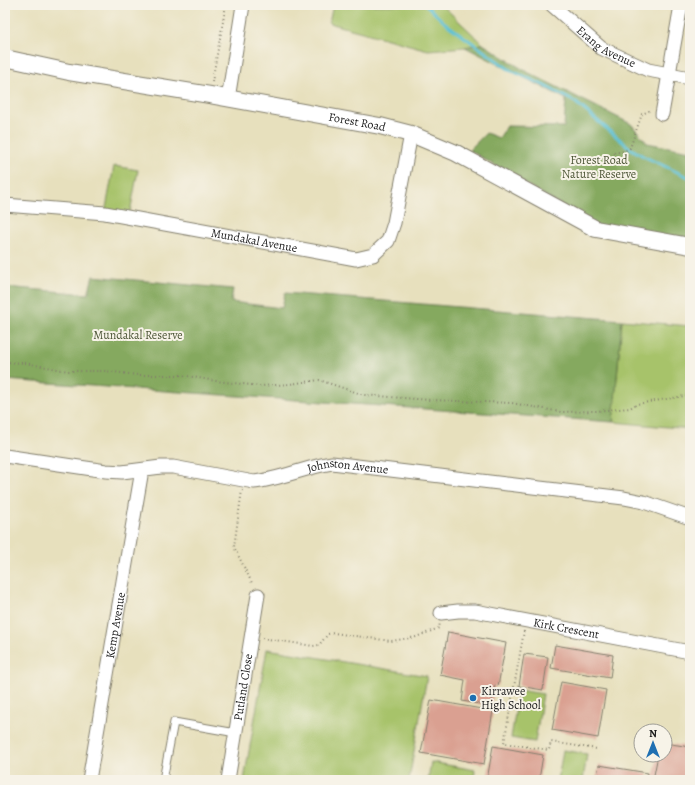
<svg xmlns="http://www.w3.org/2000/svg" width="695" height="785" font-family="Alegreya,serif">
<rect width="100%" height="100%" fill="#f7f3e8"/>
<filter id="ink" filterUnits="userSpaceOnUse"><feTurbulence type="fractalNoise" baseFrequency=".025" numOctaves="2"/><feDisplacementMap in="SourceGraphic" scale="8" xChannelSelector="R" yChannelSelector="G"/><feConvolveMatrix kernelMatrix="1 2 1 2 8 2 1 2 1" color-interpolation-filters="sRGB"/></filter>
<filter id="wash" filterUnits="userSpaceOnUse"><feTurbulence type="fractalNoise" baseFrequency=".012" numOctaves="4" result="noise"/><feDisplacementMap in="SourceGraphic" scale="16" xChannelSelector="R" yChannelSelector="G"/><feGaussianBlur stdDeviation="0.9" result="paint"/><feColorMatrix in="noise" values="0 0 0 0 0 0 0 0 0 0 0 0 0 0 0 0 0 1.4 0 .05"/><feComposite in="paint" operator="in"/></filter>
<g filter="url(#wash)">
<rect width="100%" height="100%" fill="#e7e0bd"/>
<path fill="#a7c36a" stroke="#627043" d="M 333,5 L 442,5 L 483,44 L 465,47 L 428,50 L 329,23 Z
M 114,166 L 138,170 L 129,218 L 105,213 Z
M 622,320 L 690,326 L 690,429 L 613,422 Z
M 267,649 L 427,676 L 409,780 L 244,780 Z
M 519,690 L 543,694 L 535,742 L 511,738 Z
M 563,750 L 587,754 L 583,780 L 558,780 Z
M 431,762 L 475,770 L 474,780 L 428,780 Z"/>
<path fill="#85a95e" stroke="#50623d" d="M 483,44 L 527,72 L 631,124 L 647,143 L 690,151 L 690,243 L 596,226 L 469,150 L 486,133 L 499,138 L 507,126 L 564,127 L 566,99 L 465,47 Z
M 93,276 L 233,289 L 231,302 L 282,308 L 285,293 L 622,320 L 613,422 L 5,380 L 5,287 L 88,294 Z"/>
<g fill="none" stroke-linecap="round" stroke-linejoin="round">
<path stroke="#58c0d5" stroke-width="3" d="M 426,5 L 445,23 L 510,70 L 543,85 L 575,102 L 630,148 L 643,156 L 690,178"/>
</g>
<g id="blocks">
<path fill="#daa091" d="M 448,632 L 506,643 L 498,686 L 495,685 L 491,706 L 462,701 L 465,680 L 440,675 Z
M 555,645 L 613,655 L 610,678 L 551,668 Z
M 524,654 L 548,657 L 543,690 L 519,686 Z
M 561,682 L 606,690 L 598,738 L 552,730 Z
M 431,700 L 493,711 L 484,764 L 421,753 Z
M 665,743 L 690,747 L 690,780 L 653,780 L 658,755 L 665,755 Z
M 493,746 L 543,755 L 539,780 L 487,780 Z
M 599,765 L 648,773 L 647,780 L 596,780 Z"/>
</g>
</g>
<g filter="url(#ink)">
<use href="#blocks" fill-opacity="0" stroke="#827e6c" stroke-width="1"/>
<g fill="none" stroke-linecap="round" stroke-linejoin="round">
<g stroke="#827e6c" stroke-width="9">
<path id="service" d="M 163,780 L 174,722 L 236,733"/>
</g>
<g stroke="#827e6c" stroke-width="15">
<g id="minor">
<path id="s1" d="M 552,5 L 601,48 L 648,70 L 690,78"/>
<path d="M 228,99 L 243,5"/>
<path d="M 662,114 L 681,5"/>
<path id="s2" d="M 5,205 L 105,213 L 356,259 L 373,255 L 388,241 L 394,223 L 411,134"/>
<path id="s3" d="M 5,456 L 106,471 L 122,472 L 161,467 L 173,467 L 254,482 C 281,479 306,467 332,463 L 624,498 L 644,502 L 690,518"/>
<path id="s4" d="M 441,613 L 458,611 L 475,611 L 690,652"/>
<path id="s5" d="M 89,780 L 142,470"/>
<path id="s6" d="M 228,780 L 258,595"/>
</g>
</g>
<g stroke="#827e6c" stroke-width="18">
<g id="tertiary">
<path id="s7" d="M 5,58 L 69,72 L 210,95 L 380,126 L 411,134 L 456,153 L 596,229 L 690,246"/>
</g>
</g>
<path stroke="#827e6c" stroke-width="2" stroke-dasharray="1 3" stroke-linecap="butt" d="M 212,82 L 226,5
M 614,165 L 614,153 L 624,151 L 630,148 L 642,114 L 649,111 L 652,112
M 5,362 L 25,363 L 68,371 L 105,371 L 138,375 L 181,375 L 216,381 L 260,386 L 290,384 L 319,380 L 364,395 L 430,400 L 512,403 L 561,412 L 595,411 L 630,408 L 637,404 L 690,395
M 242,490 L 234,547 L 253,585
M 524,631 L 504,743 L 549,750 L 551,742 L 597,749
M 262,638 L 313,646 L 319,645 L 328,634 L 334,633 L 391,641 L 416,637 L 439,628 L 440,623"/>
<use href="#service" stroke="#fff" stroke-width="7"/>
<use href="#minor" stroke="#fff" stroke-width="13"/>
<use href="#tertiary" stroke="#fff" stroke-width="16"/>
</g>
</g>
<circle fill="#1f6fb2" stroke="#f7f3e8" stroke-width="1.5" cx="473" cy="698" r="4"/>
<g text-anchor="middle" stroke-width="4" stroke-linejoin="round" paint-order="stroke">
<g font-size="12" fill="#1c1c1c" stroke="#f7f3e8">
<text dy="4" stroke="none"><textPath href="#s1" startOffset="69">Erang Avenue</textPath></text>
<text dy="4" stroke="none"><textPath href="#s7" startOffset="358">Forest Road</textPath></text>
<text dy="4" stroke="none"><textPath href="#s2" startOffset="252">Mundakal Avenue</textPath></text>
<text dy="4" stroke="none"><textPath href="#s3" startOffset="348">Johnston Avenue</textPath></text>
<text dy="4" stroke="none"><textPath href="#s5" startOffset="157">Kemp Avenue</textPath></text>
<text dy="4" stroke="none"><textPath href="#s4" startOffset="127">Kirk Crescent</textPath></text>
<text dy="4" stroke="none"><textPath href="#s6" startOffset="94">Putland Close</textPath></text>
</g>
<g font-size="12" fill="#4d5637" stroke="#f7f3e8">
<text x="599" y="164">Forest Road<tspan x="599" dy="14">Nature Reserve</tspan></text>
<text x="138" y="339">Mundakal Reserve</text>
</g>
<g font-size="12" fill="#1c1c1c" stroke="#f7f3e8" text-anchor="start">
<text x="481" y="695">Kirrawee<tspan x="481" dy="14">High School</tspan></text>
</g>
</g>
<rect width="695" height="785" fill="none" stroke="#f7f3e8" stroke-width="20"/>
<g transform="translate(653 743)"><circle r="19" fill="#f7f3e8" stroke="#9f9d96"/>
<path d="M0-3L7 15L0 10L-7 15Z" fill="#1f6fb2"/>
<text y="-6" font-size="11" font-weight="bold" text-anchor="middle" fill="#1c1c1c">N</text>
</g>
</svg>
